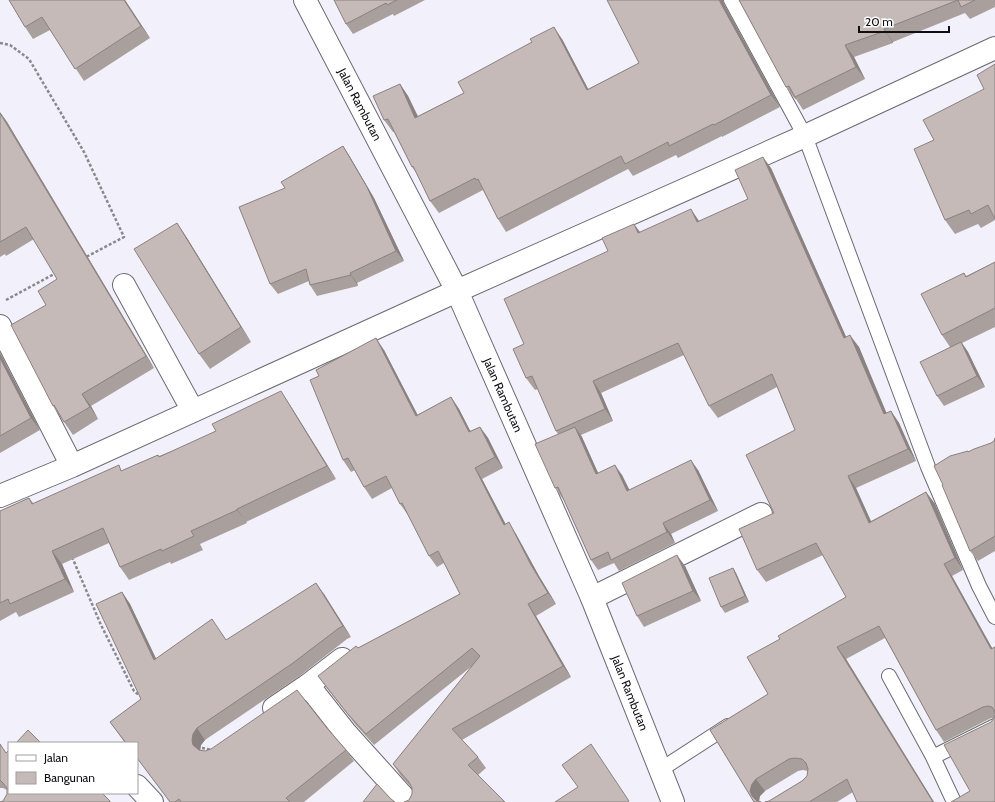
<svg xmlns="http://www.w3.org/2000/svg" width="995" height="802" font-family="Cabin,sans-serif">
<rect width="100%" height="100%" fill="#f2f1fb"/>
<g fill="none" stroke-linecap="round" stroke-linejoin="round">
<g stroke="#6b6a72" stroke-width="16">
<path id="lane" d="M 731,0 L 805,136 L 928,467 L 979,586 L 995,617
M 889,676 L 933,757 L 954,802
M 933,757 L 995,726
M 660,770 L 728,726"/>
</g>
<g stroke="#6b6a72" stroke-width="24">
<path id="street" d="M 124,285 L 193,411
M 0,326 L 72,466
M 0,496 L 72,466 L 457,291 L 805,136 L 995,48
M 592,598 L 761,514
M 308,685 L 345,732 L 408,802
M 274,708 L 308,685 L 342,659
M 137,786 L 152,802"/>
</g>
<g stroke="#6b6a72" stroke-width="24">
<g id="secondary">
<path id="s1" d="M 305,0 L 457,291 L 592,598 L 673,802"/>
</g>
</g>
<path stroke="#89888f" stroke-width="2.5" stroke-dasharray="3 2" stroke-linecap="butt" d="M 0,43 L 10,45 L 29,59 L 84,152 L 124,237 L 86,257
M 6,300 L 56,273
M 72,557 L 101,625 L 134,691 L 140,696
M 198,745 L 202,748 L 212,750"/>
<use href="#lane" stroke="#fff" stroke-width="14"/>
<use href="#street" stroke="#fff" stroke-width="22"/>
<use href="#secondary" stroke="#fff" stroke-width="22"/>
</g>
<path fill="#a9a09d" d="M 9,0 L 125,0 L 150,38 L 84,81 L 50,30 L 33,39 L 25,27 Z
M 334,0 L 425,0 L 394,16 L 393,14 L 353,34 L 346,24 Z
M 723,0 L 724,4 L 780,107 L 722,137 L 722,136 L 678,158 L 676,155 L 633,176 L 628,169 L 506,232 L 498,219 L 483,190 L 439,213 L 430,201 L 418,175 L 412,167 L 394,132 L 393,132 L 384,120 L 400,84 L 408,96 L 418,116 L 464,93 L 562,39 L 588,89 L 639,63 Z
M 739,0 L 995,0 L 995,7 L 970,19 L 965,13 L 893,42 L 893,43 L 854,57 L 865,79 L 803,110 L 796,99 L 795,99 L 786,87 Z
M 995,64 L 995,220 L 981,228 L 978,224 L 955,234 L 945,220 L 934,140 L 984,89 Z
M 0,112 L 7,122 L 154,368 L 91,406 L 98,419 L 73,435 L 53,406 L 46,305 L 57,279 L 34,239 L 6,256 L 5,254 L 0,257 Z
M 343,146 L 350,157 L 374,198 L 404,261 L 357,283 L 358,286 L 317,296 L 310,285 L 309,281 L 278,294 L 270,284 L 285,188 Z
M 771,168 L 846,337 L 859,347 L 886,413 L 891,411 L 899,423 L 916,461 L 856,488 L 871,521 L 926,492 L 935,504 L 963,570 L 952,576 L 992,649 L 995,647 L 995,802 L 970,791 L 991,722 L 994,718 L 991,718 L 944,742 L 936,730 L 885,638 L 846,659 L 934,802 L 857,802 L 853,792 L 837,802 L 765,802 L 769,801 L 802,781 L 807,776 L 808,771 L 803,770 L 798,771 L 765,791 L 754,802 L 710,730 L 768,694 L 780,639 L 846,597 L 823,555 L 766,582 L 757,570 L 774,513 L 795,430 L 777,387 L 718,418 L 709,406 L 684,355 L 601,393 L 613,421 L 581,435 L 598,473 L 622,475 L 629,490 L 698,470 L 718,511 L 671,534 L 675,543 L 619,571 L 614,563 L 598,570 L 591,560 L 563,498 L 563,499 L 555,488 L 558,434 L 556,431 L 538,389 L 535,390 L 526,378 L 524,344 L 608,251 L 640,232 L 700,221 L 748,199 Z
M 177,223 L 187,238 L 251,342 L 210,369 L 199,354 Z
M 995,262 L 995,327 L 962,343 L 968,352 L 985,387 L 944,406 L 937,396 L 950,347 L 942,335 L 964,273 L 966,276 Z
M 384,350 L 417,415 L 451,397 L 459,409 L 470,431 L 480,427 L 488,438 L 503,468 L 482,479 L 505,524 L 516,534 L 539,576 L 556,604 L 536,616 L 571,677 L 462,740 L 478,757 L 486,768 L 478,775 L 409,800 L 412,794 L 412,788 L 401,776 L 393,764 L 472,666 L 374,745 L 355,724 L 326,687 L 318,676 L 358,648 L 460,594 L 444,563 L 437,567 L 429,556 L 408,515 L 400,504 L 392,488 L 372,499 L 364,487 L 355,470 L 351,472 L 343,460 Z
M 0,353 L 40,430 L 0,453 Z
M 290,405 L 336,479 L 246,522 L 247,523 L 200,544 L 203,550 L 171,564 L 170,562 L 129,580 L 120,567 L 109,543 L 62,564 L 74,592 L 19,617 L 16,612 L 0,621 L 0,511 L 29,498 L 34,504 L 123,470 L 158,455 L 159,456 Z
M 995,438 L 995,551 L 978,561 L 970,551 L 943,485 L 968,452 L 991,443 L 994,441 Z
M 685,566 L 701,601 L 644,627 L 637,616 Z
M 733,568 L 736,573 L 749,602 L 725,613 L 721,607 Z
M 122,592 L 130,604 L 156,659 L 226,640 L 324,594 L 351,637 L 347,639 L 301,675 L 205,740 L 201,745 L 200,750 L 205,751 L 327,728 L 346,750 L 354,761 L 304,802 L 170,802 L 137,758 L 137,743 L 125,743 L 110,722 L 141,699 Z
M 0,744 L 6,753 L 102,793 L 111,802 L 0,802 L 3,801 L 7,794 L 7,790 L 3,788 L 0,788 Z"/>
<path fill="#8a8280" d="M 124,0 L 125,0 L 150,38 L 141,26 Z
M 719,0 L 723,0 L 724,4 L 780,107 L 771,95 Z
M 554,27 L 562,39 L 595,102 L 587,90 Z
M 884,29 L 893,42 L 893,43 L 885,31 Z
M 845,45 L 854,57 L 865,79 L 856,67 Z
M 400,84 L 408,96 L 424,130 L 415,118 Z
M 0,112 L 7,122 L 154,368 L 146,356 Z
M 343,146 L 350,157 L 374,198 L 404,261 L 396,251 Z
M 763,157 L 771,168 L 852,350 L 844,338 Z
M 691,209 L 699,221 L 706,234 L 697,222 Z
M 177,223 L 187,238 L 251,342 L 241,327 Z
M 634,224 L 643,236 L 638,233 Z
M 350,273 L 357,283 L 358,286 L 351,275 Z
M 850,335 L 859,347 L 892,426 L 884,414 Z
M 376,338 L 384,350 L 424,427 L 416,416 Z
M 961,342 L 968,352 L 985,387 L 977,376 Z
M 0,353 L 40,430 L 31,418 L 0,358 Z
M 593,381 L 601,393 L 613,421 L 605,409 Z
M 281,391 L 290,405 L 336,479 L 327,466 Z
M 82,394 L 91,406 L 98,419 L 90,407 Z
M 451,397 L 459,409 L 477,444 L 469,432 Z
M 891,411 L 899,423 L 916,461 L 908,449 Z
M 480,427 L 488,438 L 503,468 L 495,457 Z
M 575,427 L 582,437 L 603,484 L 596,474 Z
M 691,460 L 698,470 L 718,511 L 710,500 Z
M 615,465 L 622,475 L 635,501 L 627,491 Z
M 475,468 L 482,479 L 512,536 L 504,525 Z
M 848,476 L 856,488 L 877,535 L 869,523 Z
M 926,492 L 935,504 L 963,570 L 955,558 Z
M 237,509 L 246,522 L 247,523 L 237,510 Z
M 509,522 L 516,534 L 539,576 L 556,604 L 548,593 L 531,565 Z
M 663,523 L 671,534 L 675,543 L 667,532 Z
M 52,551 L 62,564 L 74,592 L 65,579 Z
M 677,555 L 685,566 L 701,601 L 693,591 Z
M 944,564 L 952,576 L 995,653 L 991,649 Z
M 733,568 L 736,573 L 749,602 L 745,596 Z
M 316,583 L 324,594 L 351,637 L 343,626 Z
M 122,592 L 130,604 L 162,671 L 154,660 Z
M 528,604 L 536,616 L 571,677 L 563,666 Z
M 837,647 L 846,659 L 934,802 L 933,802 Z
M 197,728 L 205,740 L 201,745 L 200,751 L 193,745 L 192,740 L 193,734 Z
M 756,779 L 765,791 L 760,796 L 759,802 L 756,802 L 752,796 L 750,791 L 752,784 Z"/>
<path fill="#c5bab7" stroke="#8a8280" d="M 9,0 L 124,0 L 141,26 L 75,69 L 42,17 L 25,27 Z
M 334,0 L 397,0 L 387,5 L 386,3 L 346,24 Z
M 607,0 L 719,0 L 771,95 L 714,125 L 713,124 L 669,146 L 668,142 L 625,164 L 621,156 L 498,219 L 478,179 L 476,180 L 475,178 L 430,201 L 413,166 L 412,167 L 388,119 L 384,120 L 373,96 L 400,84 L 415,118 L 464,93 L 458,82 L 532,42 L 530,39 L 554,27 L 587,90 L 639,63 Z
M 739,0 L 975,0 L 961,7 L 958,0 L 884,29 L 885,31 L 845,45 L 856,67 L 795,97 L 789,86 L 786,87 Z
M 995,64 L 995,219 L 988,205 L 971,214 L 969,210 L 945,220 L 914,149 L 934,140 L 923,120 L 984,89 L 977,75 Z
M 0,113 L 146,356 L 82,394 L 90,407 L 64,422 L 54,405 L 53,406 L 11,325 L 46,305 L 38,291 L 57,279 L 26,227 L 0,242 Z
M 343,146 L 367,187 L 396,251 L 350,273 L 351,275 L 310,285 L 306,269 L 270,284 L 239,207 L 285,188 L 281,182 Z
M 763,157 L 844,338 L 850,335 L 884,414 L 891,411 L 908,449 L 848,476 L 869,523 L 926,492 L 955,558 L 944,564 L 991,649 L 995,647 L 995,714 L 994,710 L 992,707 L 988,706 L 983,707 L 936,730 L 879,626 L 837,647 L 933,802 L 857,802 L 847,779 L 809,802 L 765,802 L 769,801 L 802,781 L 807,776 L 808,769 L 806,763 L 802,759 L 795,758 L 789,759 L 756,779 L 752,784 L 750,791 L 752,796 L 757,801 L 761,802 L 754,802 L 710,730 L 768,694 L 747,657 L 780,639 L 778,636 L 846,597 L 816,543 L 757,570 L 739,529 L 774,513 L 746,455 L 795,430 L 772,374 L 709,406 L 678,343 L 593,381 L 605,409 L 556,431 L 532,376 L 526,378 L 513,349 L 524,344 L 504,299 L 608,251 L 602,238 L 634,224 L 638,233 L 691,209 L 697,222 L 748,199 L 735,170 Z
M 177,223 L 241,327 L 199,354 L 134,249 Z
M 995,262 L 995,308 L 942,335 L 921,294 L 964,273 L 966,277 Z
M 376,338 L 416,416 L 451,397 L 469,432 L 480,427 L 495,457 L 475,468 L 504,525 L 509,522 L 531,565 L 548,593 L 528,604 L 563,666 L 452,729 L 478,757 L 468,765 L 505,802 L 404,802 L 409,800 L 412,794 L 412,788 L 409,782 L 393,764 L 480,656 L 472,648 L 366,734 L 347,713 L 318,676 L 356,646 L 358,648 L 460,594 L 438,551 L 429,556 L 402,503 L 400,504 L 386,476 L 364,487 L 348,458 L 343,460 L 310,380 L 319,376 L 316,370 Z
M 961,342 L 977,376 L 937,396 L 920,362 Z
M 0,358 L 31,418 L 0,436 Z
M 281,391 L 327,466 L 237,509 L 237,510 L 191,531 L 194,536 L 162,551 L 161,549 L 120,567 L 103,528 L 52,551 L 65,579 L 10,604 L 8,599 L 0,603 L 0,511 L 29,498 L 32,504 L 119,465 L 121,471 L 158,455 L 159,457 L 216,431 L 212,424 Z
M 575,427 L 596,474 L 615,465 L 627,491 L 691,460 L 710,500 L 663,523 L 667,532 L 611,560 L 608,552 L 591,560 L 558,487 L 555,488 L 535,444 Z
M 995,438 L 995,536 L 970,551 L 942,485 L 943,485 L 934,466 L 950,456 L 968,451 L 968,452 L 974,449 L 991,443 L 994,441 Z
M 677,555 L 693,591 L 637,616 L 622,583 Z
M 733,568 L 745,596 L 721,607 L 709,578 Z
M 316,583 L 343,626 L 339,628 L 293,663 L 197,728 L 193,734 L 192,740 L 193,745 L 199,750 L 205,751 L 211,749 L 297,690 L 327,728 L 346,750 L 286,798 L 290,802 L 181,802 L 179,799 L 175,802 L 170,802 L 137,758 L 137,743 L 126,743 L 110,722 L 141,699 L 96,604 L 122,592 L 154,660 L 212,619 L 226,640 Z
M 995,715 L 995,802 L 951,802 L 970,791 L 944,745 L 991,722 L 994,718 Z
M 28,730 L 41,743 L 16,743 Z
M 0,744 L 6,753 L 9,750 L 9,793 L 102,793 L 110,801 L 109,802 L 0,802 L 3,801 L 7,794 L 7,788 L 3,783 L 0,780 Z
M 591,744 L 629,801 L 627,802 L 555,802 L 578,787 L 562,765 Z
M 377,784 L 391,799 L 395,802 L 363,802 Z"/>
<g text-anchor="middle" stroke-width="3" stroke-linejoin="round" paint-order="stroke">
<g font-size="12" fill="#0f0e12" stroke="#fff">
<text dy="4" stroke="none"><textPath href="#s1" startOffset="118">Jalan Rambutan</textPath></text>
<text dy="4" stroke="none"><textPath href="#s1" startOffset="442">Jalan Rambutan</textPath></text>
<text dy="4" stroke="none"><textPath href="#s1" startOffset="766">Jalan Rambutan</textPath></text>
</g>
</g>
<rect x="8" y="742" width="130" height="52" fill="#ffffff" stroke="#9f9fa0"/>
<rect x="16" y="755" width="20" height="6" fill="#ffffff" stroke="#9f9fa0"/>
<text x="44" y="762" font-size="12" fill="#0f0e12">Jalan</text>
<rect x="16" y="772" width="20" height="12" fill="#c5bab7" stroke="#9f9fa0"/>
<text x="44" y="782" font-size="12" fill="#0f0e12">Bangunan</text>
<path d="M859 26v6h90v-6" fill="none" stroke="#0f0e12" stroke-width="2"/>
<text x="865" y="26" font-size="12" fill="#0f0e12" stroke="#ffffff" stroke-width="3" paint-order="stroke">20 m</text>
</svg>
